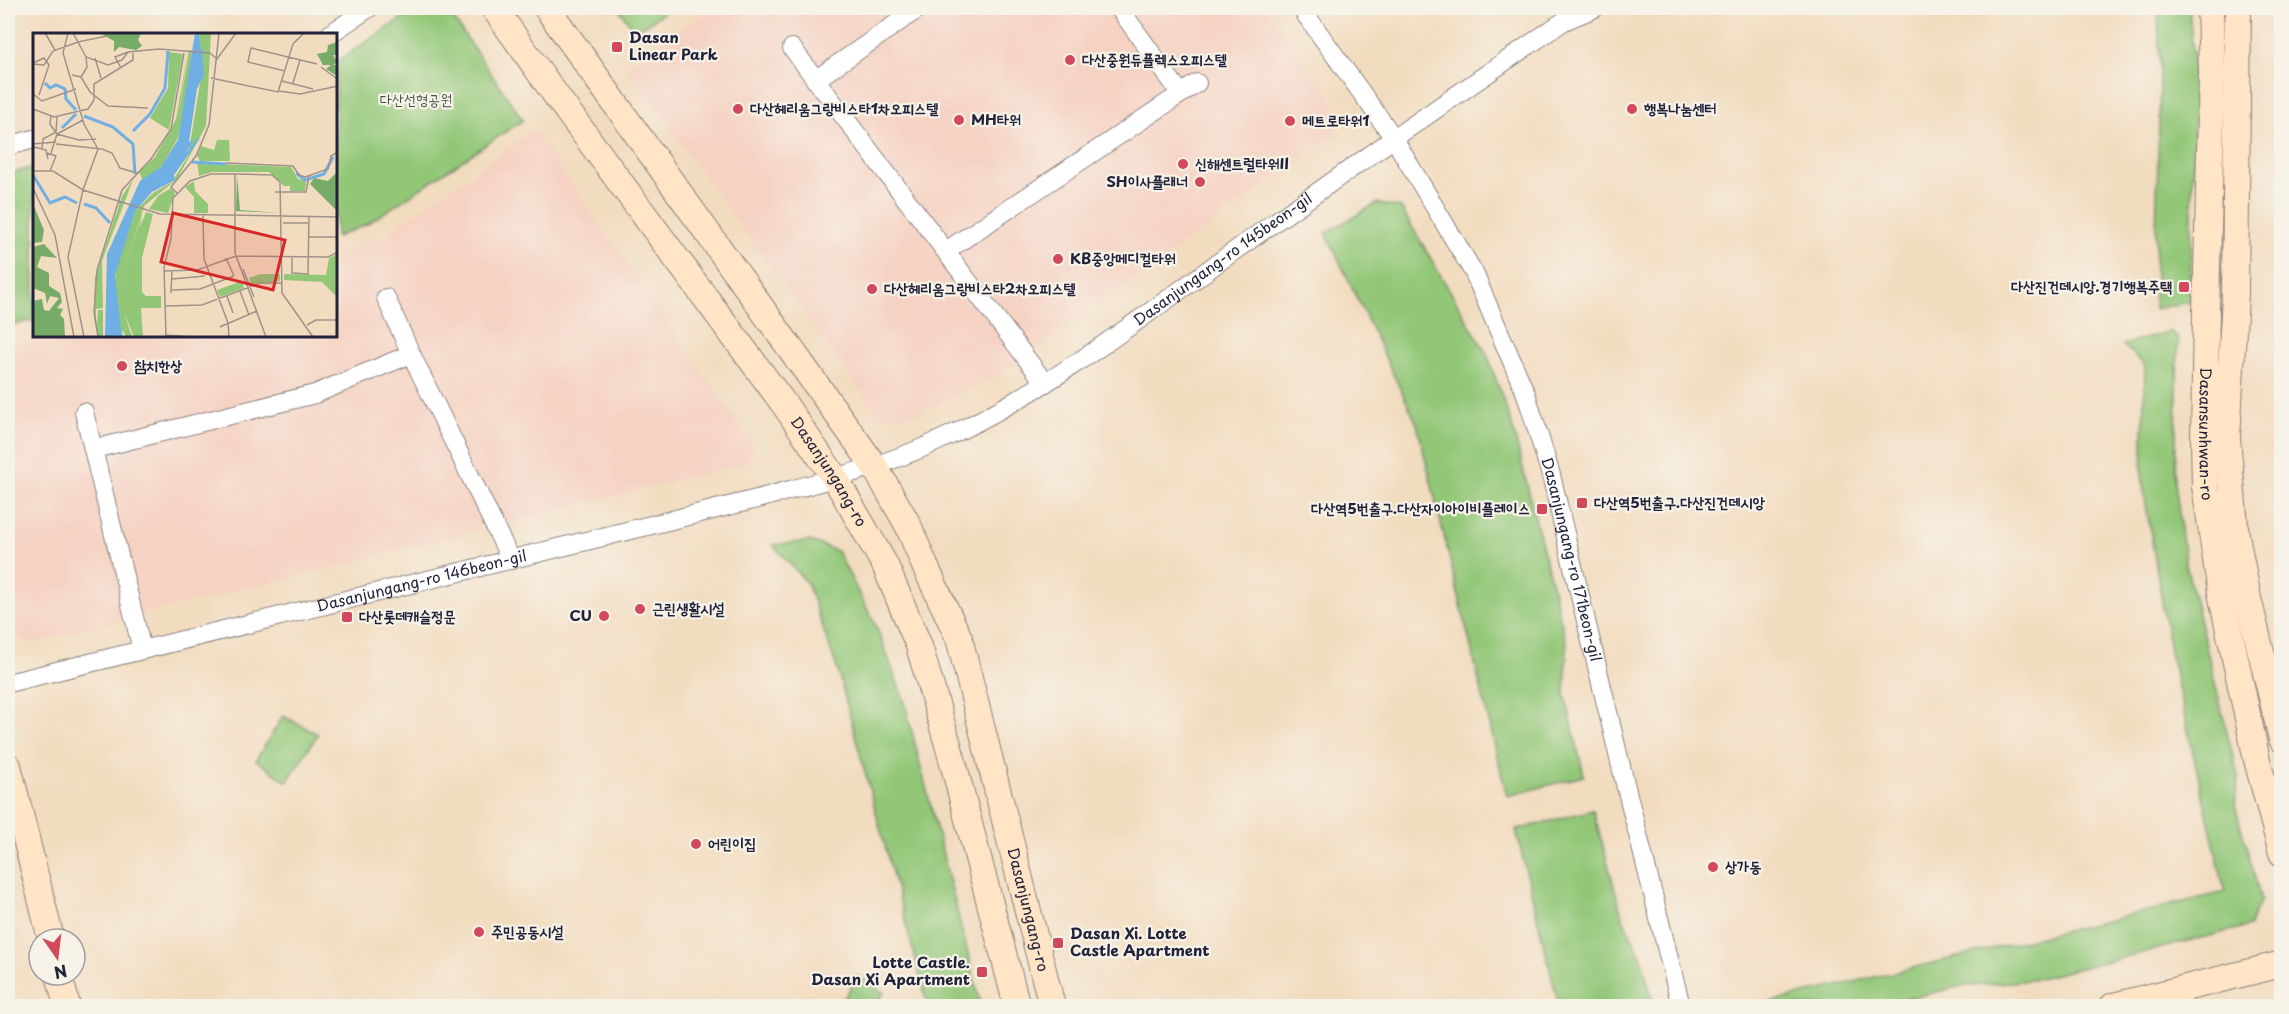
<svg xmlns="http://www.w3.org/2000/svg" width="2289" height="1014" font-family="'Playpen Sans','Poor Story',sans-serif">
<rect width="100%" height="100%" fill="#f7f3e8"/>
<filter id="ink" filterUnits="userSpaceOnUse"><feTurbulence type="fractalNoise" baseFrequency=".0167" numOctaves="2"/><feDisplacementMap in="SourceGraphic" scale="12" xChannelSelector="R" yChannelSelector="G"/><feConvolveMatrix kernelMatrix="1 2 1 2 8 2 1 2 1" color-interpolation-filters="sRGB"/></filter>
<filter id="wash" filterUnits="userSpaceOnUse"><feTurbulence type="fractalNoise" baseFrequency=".008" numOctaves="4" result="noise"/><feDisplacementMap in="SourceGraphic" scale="24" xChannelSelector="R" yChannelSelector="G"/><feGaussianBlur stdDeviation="1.35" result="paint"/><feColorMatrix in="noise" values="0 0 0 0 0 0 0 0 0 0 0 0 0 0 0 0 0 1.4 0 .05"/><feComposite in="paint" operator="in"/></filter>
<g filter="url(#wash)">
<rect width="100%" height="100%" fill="#f2dcbf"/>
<path fill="#f5d2c2" d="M 711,8 L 1265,8 L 1338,108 L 1337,134 L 999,376 L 914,415 L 879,417 L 626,68 Z
M 534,130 L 754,446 L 750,462 L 31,643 L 8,631 L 8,345 L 46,336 L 336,336 L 336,256 L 382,236 Z"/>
<path fill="#93c778" stroke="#5a745a" stroke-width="1.5" d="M 418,8 L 446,8 L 523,120 L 367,224 L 336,237 L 336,62 Z
M 618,8 L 670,8 L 635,32 Z
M 2158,8 L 2189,8 L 2195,82 L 2190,302 L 2154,309 L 2160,80 Z
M 34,167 L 34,320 L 8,326 L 8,174 Z
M 1377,203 L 1401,208 L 1487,354 L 1512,425 L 1567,645 L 1565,694 L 1584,776 L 1507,796 L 1417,424 L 1326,233 Z
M 2170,331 L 2178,339 L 2175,482 L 2185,561 L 2238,777 L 2235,805 L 2261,900 L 2249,926 L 2032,980 L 1957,987 L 1877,1006 L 1755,1006 L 2225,892 L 2171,657 L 2142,480 L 2145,365 L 2123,345 Z
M 810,541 L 837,551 L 876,626 L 904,700 L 981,1006 L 928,1006 L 837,668 L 807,583 L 773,545 Z
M 283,716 L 318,734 L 287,782 L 256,760 Z
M 1593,810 L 1623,919 L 1641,956 L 1654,1006 L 1559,1006 L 1516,830 Z
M 858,976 L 884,993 L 875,1006 L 839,1006 Z"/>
</g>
<g filter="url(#ink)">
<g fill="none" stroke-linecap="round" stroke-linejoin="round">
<g stroke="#8a7f7d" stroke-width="20">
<g id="street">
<path d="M 1119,8 L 1181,94"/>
<path id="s1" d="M 1301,8 L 1393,137 L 1474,273 L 1526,394 L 1551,475 L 1625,783 L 1681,1006"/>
<path d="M 330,34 L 369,8"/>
<path d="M 792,48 L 1045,383"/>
<path d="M 815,80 L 919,8"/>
<path d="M 8,146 L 34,139"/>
<path d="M 946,251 L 1197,83"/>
<path d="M 386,298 L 411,354 L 511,560"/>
<path d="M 84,412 L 142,650"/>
<path d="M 94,449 L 315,394 L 411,354"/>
<path id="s2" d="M 8,683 L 757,499 C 819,482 880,468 938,441 C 1046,392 1141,318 1237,249 C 1345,172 1454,96 1564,21 L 1595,8"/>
</g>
</g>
<g stroke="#8a7f7d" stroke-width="28">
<g id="secondary">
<path id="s3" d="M 494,8 L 560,101 L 784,404 L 835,478 L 885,565 L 919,646 L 951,755 L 1017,1006"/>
<path id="s4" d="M 547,8 L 875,467 L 908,525 L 925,566 L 959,638 L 1052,1006"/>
<path id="s5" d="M 2210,8 L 2212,73 L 2206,310 L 2204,440 L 2205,486 L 2221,593 L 2257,760 L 2282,853"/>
<path d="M 2238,8 L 2235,295 L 2227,439 L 2236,536 L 2248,598 L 2282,739"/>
<path d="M 8,766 L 51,939"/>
<path d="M 59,975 L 67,1006"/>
<path d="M 2113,1006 L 2282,964"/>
</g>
</g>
<use href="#street" stroke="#fff" stroke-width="18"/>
<use href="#secondary" stroke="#ffe4c6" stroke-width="26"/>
</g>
</g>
<g fill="#d1495b" stroke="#f7f3e8" stroke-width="2">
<rect x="611" y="41" width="12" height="12" rx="3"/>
<circle cx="1070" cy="60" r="6"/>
<circle cx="738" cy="109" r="6"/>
<circle cx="1632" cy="109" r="6"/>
<circle cx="959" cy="120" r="6"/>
<circle cx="1290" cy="121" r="6"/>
<circle cx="1183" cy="164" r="6"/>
<circle cx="1200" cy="182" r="6"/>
<circle cx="1058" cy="259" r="6"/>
<rect x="2178" y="281" width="12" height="12" rx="3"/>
<circle cx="872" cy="289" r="6"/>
<circle cx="122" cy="366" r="6"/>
<rect x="1576" y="497" width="12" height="12" rx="3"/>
<rect x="1536" y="503" width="12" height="12" rx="3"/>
<circle cx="640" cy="609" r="6"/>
<circle cx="604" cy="616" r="6"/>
<rect x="341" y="611" width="12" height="12" rx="3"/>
<circle cx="696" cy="844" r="6"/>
<circle cx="1713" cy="867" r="6"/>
<circle cx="479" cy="932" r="6"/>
<rect x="1052" y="937" width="12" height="12" rx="3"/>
<rect x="976" y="966" width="12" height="12" rx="3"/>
</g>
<g text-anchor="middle" stroke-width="4.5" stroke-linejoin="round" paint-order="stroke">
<g font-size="15" font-weight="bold" fill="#22223b" stroke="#f7f3e8" text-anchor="start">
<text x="629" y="43">Dasan<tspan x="629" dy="17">Linear Park</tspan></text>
<text x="1082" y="65">다산중원듀플렉스오피스텔</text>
<text x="750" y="114">다산헤리움그랑비스타1차오피스텔</text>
<text x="1644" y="114">행복나눔센터</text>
<text x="971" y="125">MH타워</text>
<text x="1302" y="126">메트로타워1</text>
<text x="1195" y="169">신해센트럴타워II</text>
<text x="1188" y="187" text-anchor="end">SH이사플래너</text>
<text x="1070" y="264">KB중앙메디컬타워</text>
<text x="2172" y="292" text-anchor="end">다산진건데시앙.경기행복주택</text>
<text x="884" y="294">다산헤리움그랑비스타2차오피스텔</text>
<text x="134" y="371">참치한상</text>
<text x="1594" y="508">다산역5번출구.다산진건데시앙</text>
<text x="1530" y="514" text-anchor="end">다산역5번출구.다산자이아이비플레이스</text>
<text x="652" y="614">근린생활시설</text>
<text x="592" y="621" text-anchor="end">CU</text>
<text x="359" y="622">다산롯데캐슬정문</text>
<text x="708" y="849">어린이집</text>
<text x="1725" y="872">상가동</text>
<text x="491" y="937">주민공동시설</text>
<text x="1070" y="939">Dasan Xi. Lotte<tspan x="1070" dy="17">Castle Apartment</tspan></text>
<text x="970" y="968" text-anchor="end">Lotte Castle.<tspan x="970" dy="17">Dasan Xi Apartment</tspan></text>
</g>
<g font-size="15" fill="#44544d" stroke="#f7f3e8">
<text x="416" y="105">다산선형공원</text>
</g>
<g font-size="15" fill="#22223b" stroke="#f7f3e8">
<text dy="5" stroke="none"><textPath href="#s2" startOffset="1300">Dasanjungang-ro 145beon-gil</textPath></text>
<text dy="5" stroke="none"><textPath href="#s5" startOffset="426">Dasansunhwan-ro</textPath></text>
<text dy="5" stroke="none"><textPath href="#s3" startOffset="572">Dasanjungang-ro</textPath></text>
<text dy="5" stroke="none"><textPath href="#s1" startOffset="620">Dasanjungang-ro 171beon-gil</textPath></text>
<text dy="5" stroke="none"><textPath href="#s2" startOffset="426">Dasanjungang-ro 146beon-gil</textPath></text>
<text dy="5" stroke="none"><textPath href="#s4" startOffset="1035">Dasanjungang-ro</textPath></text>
</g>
</g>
<g transform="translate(33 33)">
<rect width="304" height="304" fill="#f2dcbf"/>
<path d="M 166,0 L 178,0 L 173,93 L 144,146 L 111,173 L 86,255 L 109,181 L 107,194 L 113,179 L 120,181 L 109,225 L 109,259 L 113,263 L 128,263 L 128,275 L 108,275 L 110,304 L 101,304 L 91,279 L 99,304 L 93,304 L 90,297 L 89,304 L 82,252 L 83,230 L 102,178 L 120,160 L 139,149 L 155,123 L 169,38 ZM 155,17 L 144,91 L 156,17 L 159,17 L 154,62 L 145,105 L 129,133 L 110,148 L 106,139 L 122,124 L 143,86 ZM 136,19 L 150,21 L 136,97 L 117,85 L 135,55 ZM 184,107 L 196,107 L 197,128 L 167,128 L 164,123 L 168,113 L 181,117 ZM 164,130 L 258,134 L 265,146 L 273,148 L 272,158 L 257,158 L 257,153 L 251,153 L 236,139 L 179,139 L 166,143 ZM 100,147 L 69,228 L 70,275 L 63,276 L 63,285 L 64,291 L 65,277 L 70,277 L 70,304 L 65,304 L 61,285 L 62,244 L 89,163 ZM 161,148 L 162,158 L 175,171 L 175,180 L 161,180 L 161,164 L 152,154 ZM 138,155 L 142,160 L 135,180 L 116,176 L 125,163 ZM 304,221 L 304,264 L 289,249 L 251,247 L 251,241 L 293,242 L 296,225 ZM 227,241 L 247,241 L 247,248 L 218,251 L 216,245 ZM 209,248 L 211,255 L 187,264 L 184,257 Z" fill="#93c778"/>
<path d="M 67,0 L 108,0 L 105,7 L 109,13 L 103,17 L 86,14 L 81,19 L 81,8 ZM 304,9 L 304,22 L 300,22 L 304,30 L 300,31 L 304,33 L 304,43 L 293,36 L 298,32 L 290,32 L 284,21 L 294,19 L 295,12 ZM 304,139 L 305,176 L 303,177 L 277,151 L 281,145 L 295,148 ZM 204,142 L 207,177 L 246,180 L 203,178 ZM 0,171 L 11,197 L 9,209 L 0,210 ZM 11,211 L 24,225 L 8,223 L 4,234 L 16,240 L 16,253 L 27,260 L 29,269 L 24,275 L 30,276 L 27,282 L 31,286 L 32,304 L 0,304 L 0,268 L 9,266 L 11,277 L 16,278 L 26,265 L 17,263 L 14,271 L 12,260 L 0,255 L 0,214 Z" fill="#76ac68"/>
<path d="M 162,0 L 166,0 L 168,17 L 173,19 L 169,22 L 171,41 L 164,56 L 156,109 L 161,106 L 153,120 L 164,106 L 167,105 L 141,142 L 142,147 L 119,159 L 102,178 L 82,243 L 89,304 L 72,304 L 74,221 L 107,148 L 128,134 L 145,107 Z" fill="#6fafe3"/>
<path fill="none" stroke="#6fafe3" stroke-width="3" d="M 12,50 L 17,55 L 23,52 L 32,56 L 33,66 L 43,77M 51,83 L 80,94 L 100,111 L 102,141M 29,95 L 43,81M 100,98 L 117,81 L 132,55 L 135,18M 159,129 L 193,131M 263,140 L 272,147 L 291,141 L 300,124M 0,142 L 17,170 L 32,164 L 44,170M 51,171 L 63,175 L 77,190"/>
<path fill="none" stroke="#9f928a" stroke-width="1.5" d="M 12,0 L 22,17M 35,0 L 30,20 L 51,91 L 65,116 L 50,157 L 35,224 L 51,304M 40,0 L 45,9 L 74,3M 152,0 L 174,0M 62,25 L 68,45M 0,30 L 11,25 L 16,32 L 6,62M 0,31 L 11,32 L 20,18 L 45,9 L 53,24 L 75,32 L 89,27 L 95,19 L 126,16 L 177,20 L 184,26 L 203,0M 288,34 L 303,45M 88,35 L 82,24 L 95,19M 252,38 L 215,29 L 218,15 L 284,31M 39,42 L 48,44 L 57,59 L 75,73 L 115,75M 48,44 L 54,34 L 53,24M 178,45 L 245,59 L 260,11 L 271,0M 249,48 L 280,56M 260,50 L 267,27M 246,58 L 267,61 L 305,53M 0,61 L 9,68 L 43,56M 0,76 L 21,84 L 55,76 L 61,67 L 61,51 L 100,27 L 100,20M 18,82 L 17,91 L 24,101 L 46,107 L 63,106M 0,111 L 23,109M 23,111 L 69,116 L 79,120 L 87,135 L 104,140M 1,114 L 13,117 L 15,126M 9,115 L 10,106 L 23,99 L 24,84M 14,120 L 23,123 L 17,138M 18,120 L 24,101 L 50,87M 193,130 L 260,133 L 266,142 L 272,144 L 295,136 L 298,123 L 305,119M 0,138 L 20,138 L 50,157 L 127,181 L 305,184M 202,141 L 202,220 L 233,304M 0,155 L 22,202 L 41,304M 242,159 L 273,159 L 276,143M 144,160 L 138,154 L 163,123 L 176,92 L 186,0M 170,182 L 171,226 L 195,290 L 196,304M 250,190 L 275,190M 276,204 L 305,204M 259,224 L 259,240 L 275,241 L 276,183M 193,225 L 201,243M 210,236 L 221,264M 131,238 L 164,237 L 203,223 L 295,224 L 305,219M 139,246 L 172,243M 138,257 L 167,256 L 201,243M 207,258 L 216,282M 138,260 L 139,238M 194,263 L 200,280M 132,273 L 169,272 L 227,250 L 249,250M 191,292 L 187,294 L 224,278M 274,292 L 283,287 L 305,287M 132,302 L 160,304M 65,304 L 61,279 L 64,237 L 89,157 L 118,126 L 138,96 L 151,20M 133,304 L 131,234 L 138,206 L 140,165 L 157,148 L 178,141 L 204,141 L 239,142 L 247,149 L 249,260 L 280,304"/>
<path fill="#d62828" fill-opacity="0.15" stroke="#d62828" stroke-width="3" d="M 140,180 L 252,207 L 240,257 L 128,229 Z"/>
<rect width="304" height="304" fill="none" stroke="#22223b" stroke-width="3"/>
</g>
<rect width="2289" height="1014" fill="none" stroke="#f7f3e8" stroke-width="30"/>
<g transform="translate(57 957) rotate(166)"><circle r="28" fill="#f7f3e8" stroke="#a29fa3" stroke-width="1.5"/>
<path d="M0-4.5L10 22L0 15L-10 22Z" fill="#d1495b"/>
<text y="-9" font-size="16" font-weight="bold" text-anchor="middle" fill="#22223b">N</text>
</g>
</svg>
